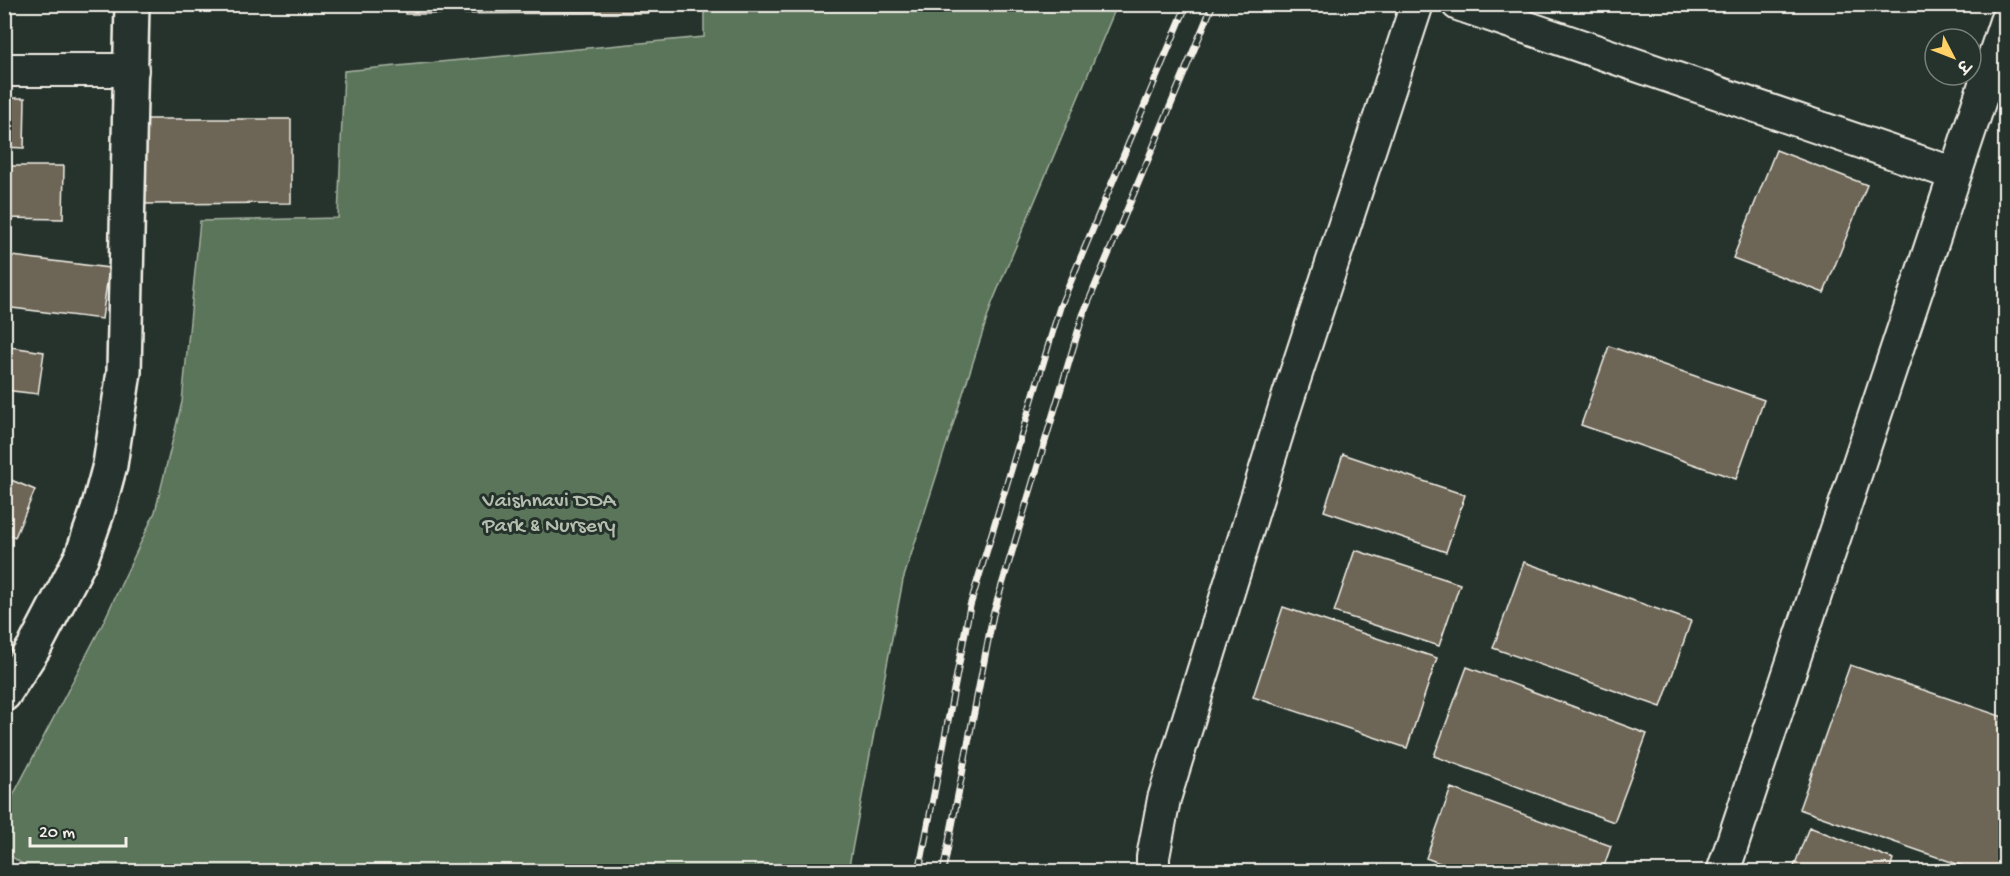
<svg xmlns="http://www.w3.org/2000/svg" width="2010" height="876" font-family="'Gochi Hand','Playpen Sans Deva',sans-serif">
<rect width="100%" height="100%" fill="#26332d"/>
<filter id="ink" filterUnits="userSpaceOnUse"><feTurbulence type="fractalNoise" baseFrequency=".0167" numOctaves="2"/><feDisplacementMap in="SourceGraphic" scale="12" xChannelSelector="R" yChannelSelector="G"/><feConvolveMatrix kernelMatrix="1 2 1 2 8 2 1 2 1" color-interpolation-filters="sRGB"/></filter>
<g filter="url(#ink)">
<path fill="#5a745a" stroke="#a7b2a1" stroke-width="1.5" d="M 704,5 L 1117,5 L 992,303 L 903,580 L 848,871 L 34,872 L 5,852 L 5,811 L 102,625 L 155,512 L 182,402 L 200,221 L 338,218 L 344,71 L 704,37 Z"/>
<path fill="#6d6556" stroke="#f4f1e8" stroke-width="1.5" d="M 405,4 L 649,4 L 649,13 L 405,14 Z
M 4,98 L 25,98 L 24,148 L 4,147 Z
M 142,119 L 291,119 L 291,203 L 142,204 Z
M 1776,150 L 1867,185 L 1824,293 L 1733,258 Z
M 4,166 L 64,166 L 63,219 L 4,218 Z
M 4,255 L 109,268 L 102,319 L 4,307 Z
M 4,346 L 44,352 L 38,394 L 4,390 Z
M 1609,346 L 1764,400 L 1736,479 L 1581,425 Z
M 1343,454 L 1465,495 L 1446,552 L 1324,511 Z
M 4,477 L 35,490 L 15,537 L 4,533 Z
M 1355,550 L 1460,584 L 1439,646 L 1334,612 Z
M 1524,562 L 1691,621 L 1661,707 L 1493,648 Z
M 1283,607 L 1437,658 L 1407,748 L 1253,697 Z
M 1850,665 L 2006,718 L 2006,872 L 1980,872 L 1799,809 Z
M 1467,667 L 1647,734 L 1614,822 L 1434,756 Z
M 1451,788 L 1611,846 L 1602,872 L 1464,872 L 1426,858 Z
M 1809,827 L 1893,859 L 1889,872 L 1792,872 Z"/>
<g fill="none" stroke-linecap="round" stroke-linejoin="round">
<g stroke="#f4f1e8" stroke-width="36">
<path id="minor" d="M 1458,4 L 1955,174
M 4,70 L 132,70
M 1153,872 L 1153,857 L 1164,799 L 1286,404 L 1417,4
M 1723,872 L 2006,21"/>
</g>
<g stroke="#f4f1e8" stroke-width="38">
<path id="tertiary" d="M 4,694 L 35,646 L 82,556 L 97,513 L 110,465 L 124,372 L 132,4"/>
</g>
<use href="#minor" stroke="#26332d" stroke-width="32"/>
<use href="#tertiary" stroke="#26332d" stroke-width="33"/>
<g stroke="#f4f1e8" stroke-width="7">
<path id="rail" d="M 919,872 L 970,606 L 1060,307 L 1187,4
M 943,872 L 993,615 L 1083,315 L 1213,4"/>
</g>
<use href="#rail" stroke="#26332d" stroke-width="4.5" stroke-dasharray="14" stroke-linecap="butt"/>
</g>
</g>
<g text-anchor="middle" stroke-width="6" stroke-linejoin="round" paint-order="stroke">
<g font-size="22" fill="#b6bfaf" stroke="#26332d">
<text x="549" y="506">Vaishnavi DDA<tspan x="549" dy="25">Park &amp; Nursery</tspan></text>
</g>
</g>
<rect width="2010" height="876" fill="none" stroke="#26332d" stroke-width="24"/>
<rect x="12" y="12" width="1986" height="852" fill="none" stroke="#f4f1e8" stroke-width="2" filter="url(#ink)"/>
<g transform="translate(1953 57) rotate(132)"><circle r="28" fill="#26332d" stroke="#787f78" stroke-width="1.5"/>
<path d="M0-4.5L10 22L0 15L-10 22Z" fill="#ffd166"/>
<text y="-9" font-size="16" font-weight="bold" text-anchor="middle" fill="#f4f1e8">उ</text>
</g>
<path d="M30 837v9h96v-9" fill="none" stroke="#f4f1e8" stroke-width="3"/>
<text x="39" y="837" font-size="18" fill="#f4f1e8" stroke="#26332d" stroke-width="4.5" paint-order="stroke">20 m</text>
</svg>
